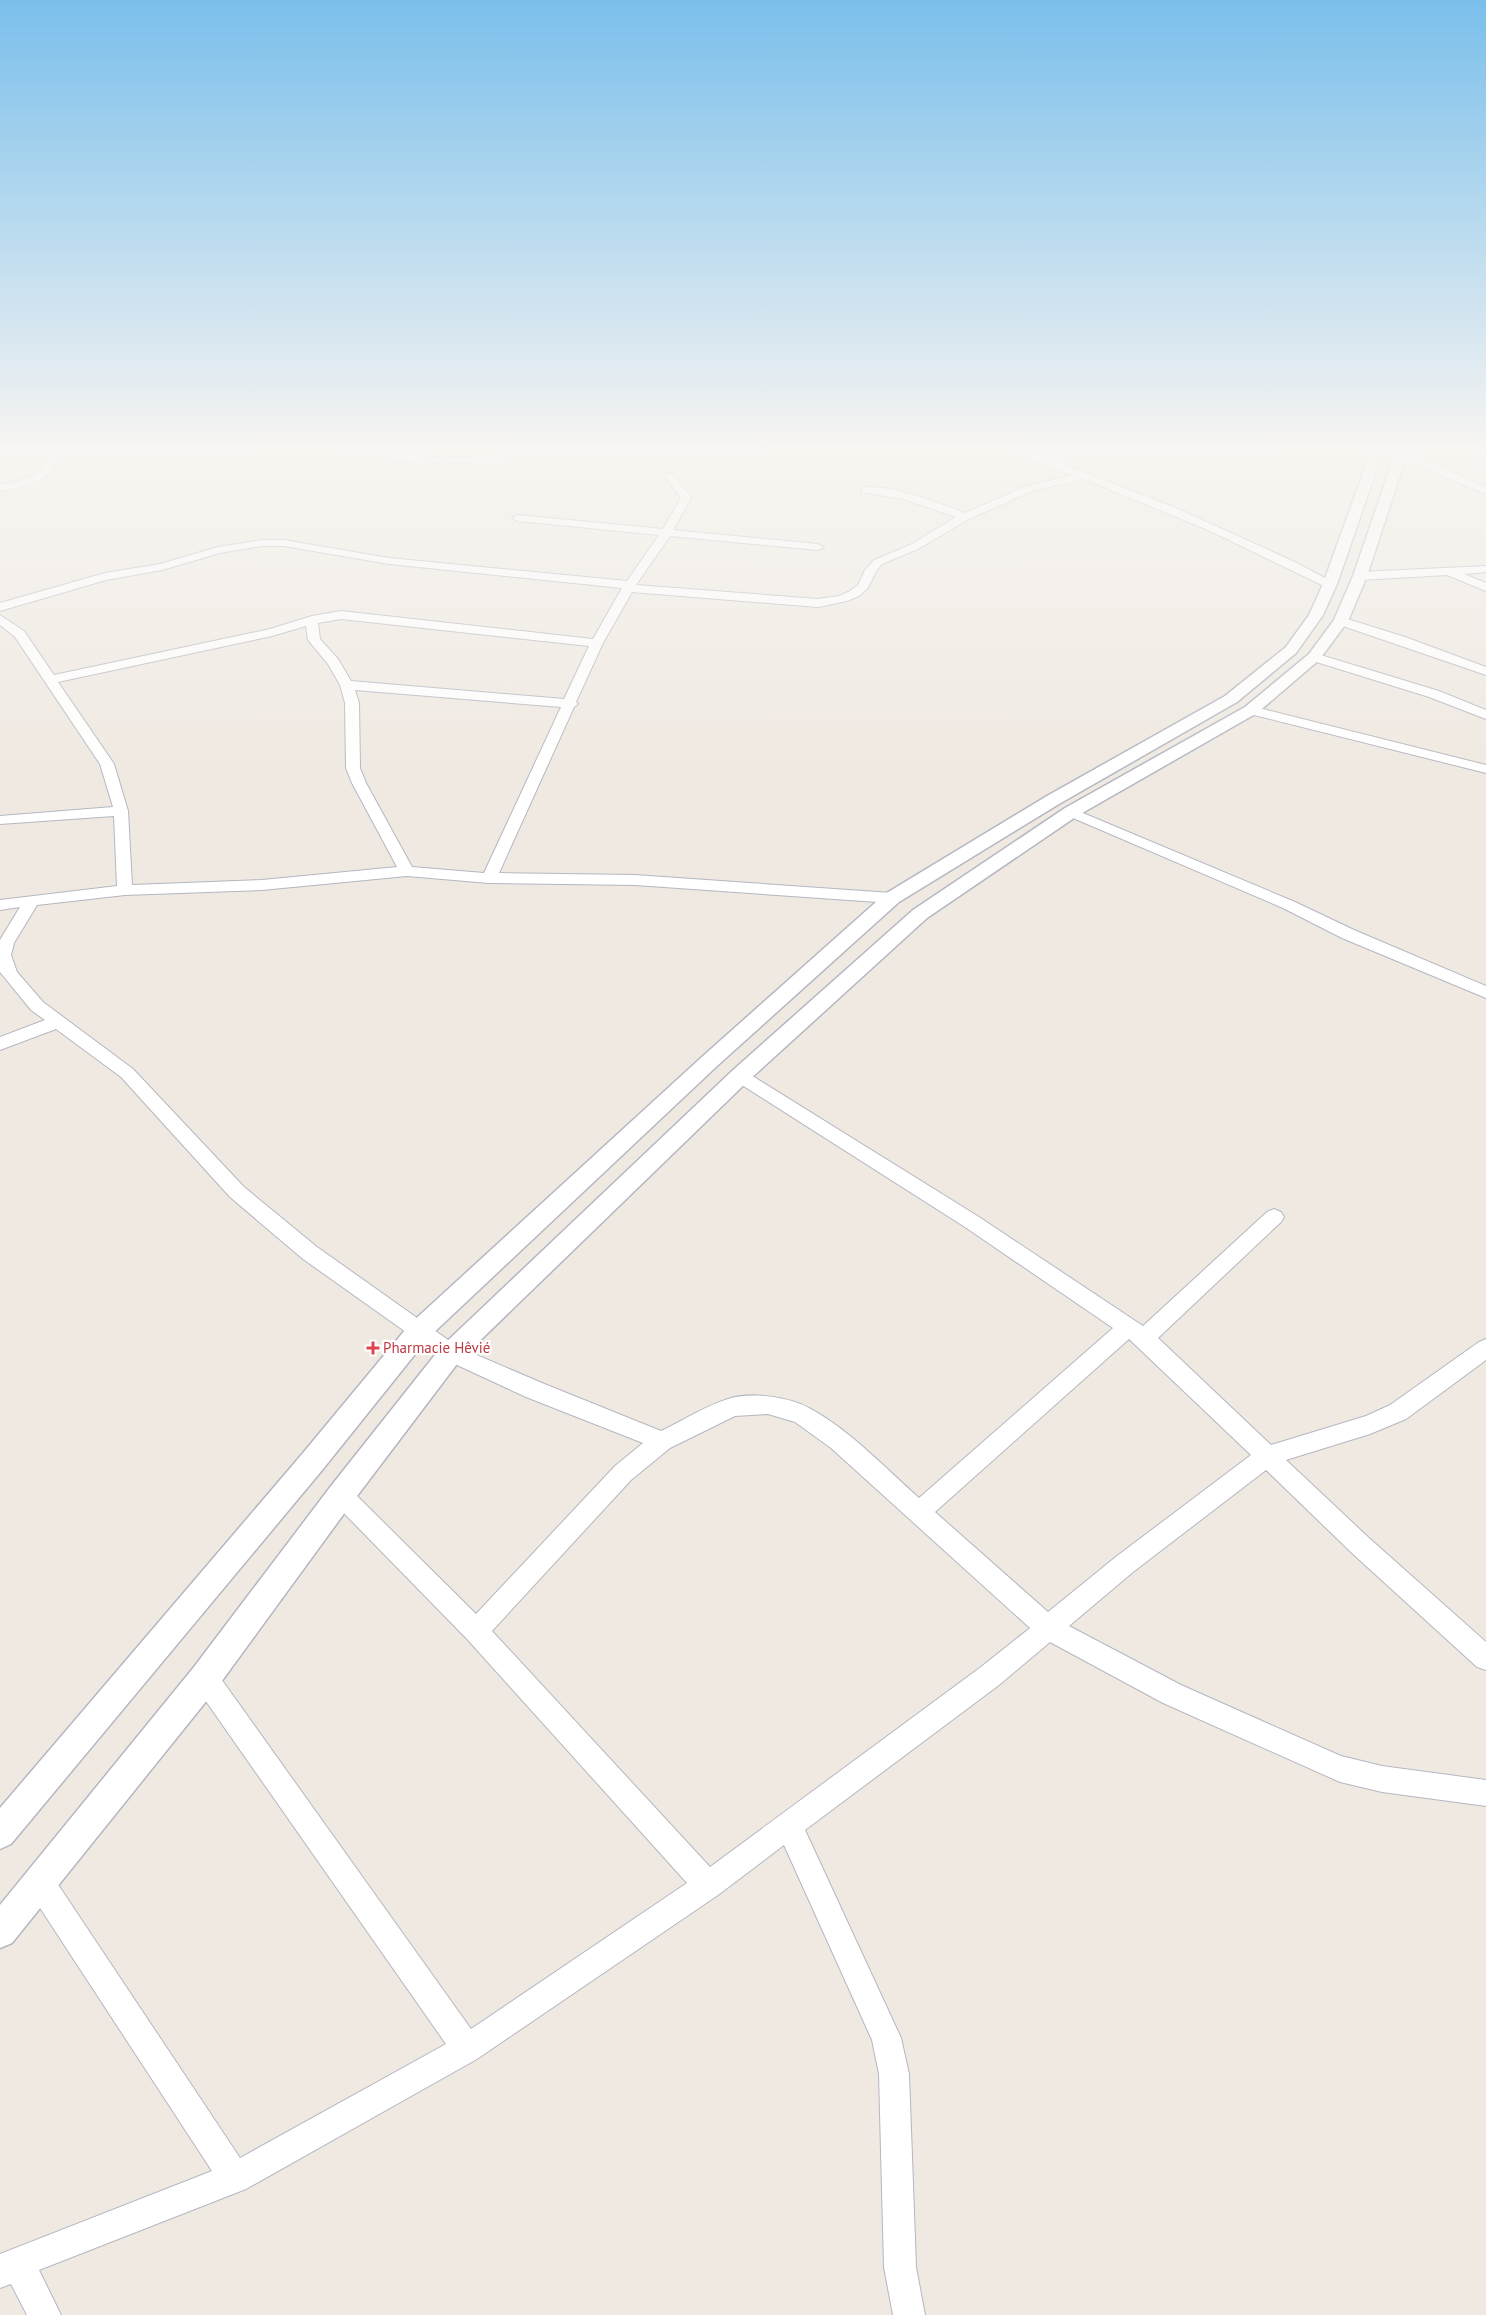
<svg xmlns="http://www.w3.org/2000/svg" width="1486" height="2315" font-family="'PT Sans',sans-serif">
<rect width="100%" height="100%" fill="#efe9e1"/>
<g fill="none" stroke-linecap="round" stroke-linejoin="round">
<g stroke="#b4b7c1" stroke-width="2">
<path id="minor" d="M 46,451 L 56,451 C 58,483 24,486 0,491 L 0,485 C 21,480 48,479 46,451 Z
M 342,451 L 450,458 L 493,458 L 513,451 L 530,451 L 494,464 L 376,460 Z
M 1005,451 L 1022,451 L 1051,460 L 1063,451 L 1075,451 L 1060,463 L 1176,508 L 1295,562 L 1336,584 L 1330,588 L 1326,587 L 1208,530 L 1084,479 L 1032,491 L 969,519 L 918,549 L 882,564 L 877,570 L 867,589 L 859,596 L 847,601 L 818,607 L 632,592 L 603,643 L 576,702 L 578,704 L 574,707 L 499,873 L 635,875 L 892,893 L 898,895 L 900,898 L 898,901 L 892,903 L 635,885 L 489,883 L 407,876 L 262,890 L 125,895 L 37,905 L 14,943 L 11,955 L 17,972 L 43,1002 L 133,1069 L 244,1187 L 317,1247 L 458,1347 L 542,1383 L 661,1431 C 684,1420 707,1405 731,1398 C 752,1392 790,1397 809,1408 C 850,1430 884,1467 919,1498 L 1113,1328 L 965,1227 L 734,1080 L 731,1076 L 734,1072 L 740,1070 L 746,1072 L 979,1217 L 1143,1326 L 1267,1212 L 1274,1209 L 1281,1212 L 1284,1217 L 1281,1222 L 1158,1338 L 1271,1445 L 1366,1416 L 1390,1405 L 1479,1342 L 1486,1339 L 1486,1360 L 1406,1419 L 1370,1434 L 1286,1460 L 1369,1538 L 1486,1642 L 1486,1670 L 1477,1667 L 1353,1554 L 1266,1470 L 1133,1572 L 1069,1626 L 1181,1685 L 1341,1756 L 1382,1766 L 1486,1780 L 1486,1806 L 1382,1792 L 1340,1782 L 1163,1703 L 1050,1642 L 999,1685 L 805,1830 L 901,2038 L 909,2074 L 916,2267 L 925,2315 L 893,2315 L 884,2267 L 879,2074 L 872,2040 L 784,1845 L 718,1895 L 477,2059 L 246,2189 L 39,2270 L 61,2315 L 27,2315 L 11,2284 L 0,2288 L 0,2254 L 212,2171 L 29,1891 L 25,1881 L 29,1871 L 39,1867 L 49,1871 L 240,2158 L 446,2044 L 196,1687 L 192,1678 L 196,1669 L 205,1666 L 214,1669 L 471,2029 L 687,1883 L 467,1639 L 333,1502 L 330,1495 L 333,1488 L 341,1485 L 349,1488 L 476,1614 L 615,1466 L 643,1443 L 526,1397 L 444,1359 L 303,1259 L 230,1197 L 121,1077 L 56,1029 L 0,1050 L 0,1037 L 45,1020 L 31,1010 L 0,972 L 0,940 L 20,907 L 0,910 L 0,900 L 117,886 L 114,816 L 0,824 L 0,816 L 113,807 L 100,764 L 15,637 L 0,625 L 0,615 L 24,631 L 54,675 L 270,629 L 312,616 L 341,611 L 593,639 L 622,588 L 389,564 L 284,546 L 262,546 L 220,553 L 162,570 L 106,580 L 0,611 L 0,603 L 105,573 L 160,564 L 218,547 L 262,540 L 284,540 L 389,558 L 627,581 L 659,535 L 518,521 L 512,518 L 518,515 L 663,529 L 681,498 L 664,476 L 669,473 L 673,474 L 691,498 L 673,530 L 818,544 L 824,547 L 818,550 L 670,536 L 636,585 L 818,599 L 839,596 L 850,591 L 858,585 L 865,570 L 874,560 L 910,545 L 956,517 L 903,499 L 862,492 L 862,488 C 885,482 942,504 965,513 L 1024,487 L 1073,475 ZM 341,619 L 589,646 L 564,699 L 351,681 L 338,659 L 320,639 L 318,623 ZM 306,626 L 308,640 L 328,664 L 340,685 L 345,703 L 346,768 L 352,783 L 397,867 L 262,880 L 132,885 L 128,811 L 114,764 L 58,682 L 272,636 ZM 355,690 L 561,707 L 484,873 L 412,867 L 366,783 L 360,768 L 359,703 ZM 1129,1339 L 1251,1455 L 1117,1556 L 1048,1612 L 935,1512 ZM 768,1414 L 795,1422 L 831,1448 L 1030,1628 L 981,1667 L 710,1867 L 492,1631 L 631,1480 L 670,1448 L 735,1416 Z
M 1206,451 L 1227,451 C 1222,456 1211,456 1206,451 Z
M 1401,452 L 1423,459 L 1486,487 L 1486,494 L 1397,457 L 1396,455 Z
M 1486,566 L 1486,572 L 1464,574 L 1486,583 L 1486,591 L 1447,575 L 1360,580 L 1354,576 L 1360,572 Z
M 1341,617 L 1405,637 L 1486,667 L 1486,675 L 1337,624 L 1335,621 Z
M 1314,653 L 1439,691 L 1486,710 L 1486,719 L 1429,697 L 1310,660 L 1308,657 L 1310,654 Z
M 1251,706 L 1486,765 L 1486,773 L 1246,713 L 1244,710 Z
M 1071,808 L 1295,902 L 1354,930 L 1486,986 L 1486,998 L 1342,938 L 1283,908 L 1066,815 L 1064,812 Z"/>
</g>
<g stroke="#b4b7c1" stroke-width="3">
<path id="tertiary" d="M 1371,451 L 1383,451 L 1337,584 L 1323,615 L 1296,653 L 1237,702 L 1059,804 L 899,902 L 717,1066 L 428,1338 L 323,1469 L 11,1844 L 0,1849 L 0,1808 L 303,1453 L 410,1324 L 703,1056 L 885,894 L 1047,796 L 1225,696 L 1286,647 L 1309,615 L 1323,584 Z
M 1396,451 L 1408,451 L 1367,576 L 1348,621 L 1319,660 L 1257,713 L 1077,816 L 927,918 L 748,1081 L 460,1360 L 351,1504 L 216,1689 L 12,1943 L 0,1948 L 0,1905 L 194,1667 L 331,1486 L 442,1346 L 732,1071 L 913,910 L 1065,808 L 1245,707 L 1309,654 L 1334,620 L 1353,576 Z"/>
</g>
<use href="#minor" fill="#fff" fill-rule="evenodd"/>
<use href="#tertiary" fill="#fff" fill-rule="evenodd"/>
</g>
<linearGradient id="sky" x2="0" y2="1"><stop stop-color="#7abfeb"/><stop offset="0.58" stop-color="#f8f5f2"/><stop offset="1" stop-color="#f8f5f2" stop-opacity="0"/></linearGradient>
<rect width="1486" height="776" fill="url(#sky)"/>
<path fill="#e0444e" stroke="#fff" stroke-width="2" d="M370.5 1340.5h5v5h5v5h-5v5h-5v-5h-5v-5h5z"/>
<g text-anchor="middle" stroke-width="4.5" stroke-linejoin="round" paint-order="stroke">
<g font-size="15" fill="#be3a42" stroke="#fff" text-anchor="start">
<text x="383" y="1353">Pharmacie Hêvié</text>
</g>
</g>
</svg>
